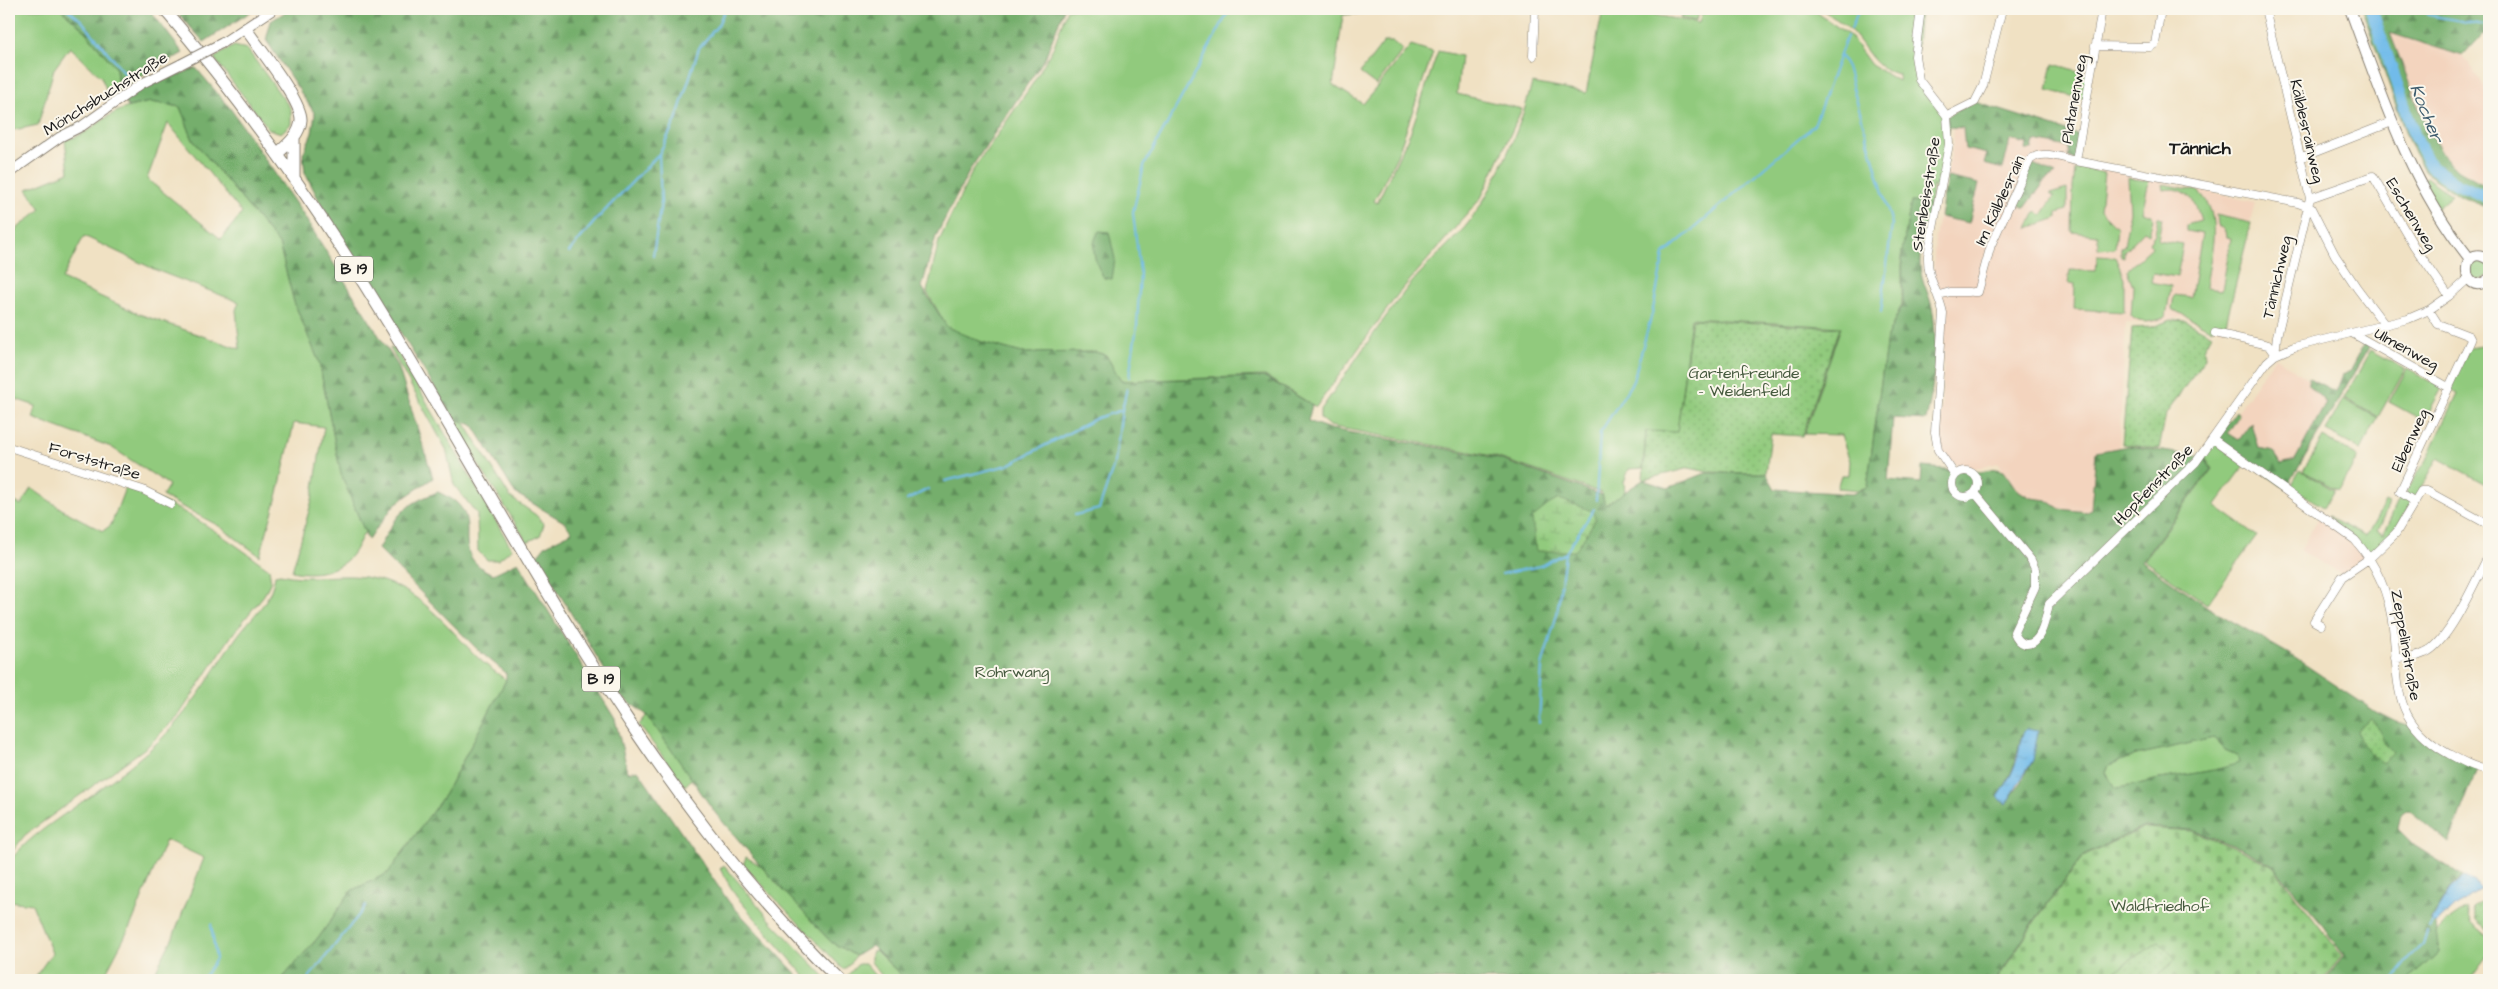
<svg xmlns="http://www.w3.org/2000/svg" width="2498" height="989" font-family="'Architects Daughter',sans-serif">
<defs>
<pattern id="forest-firs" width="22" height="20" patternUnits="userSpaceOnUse" patternTransform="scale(1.25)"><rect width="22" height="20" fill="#74ae6c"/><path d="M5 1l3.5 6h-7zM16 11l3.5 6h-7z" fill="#5e8d58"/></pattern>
<pattern id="wetland-marsh" width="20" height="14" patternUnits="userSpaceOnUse" patternTransform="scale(1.25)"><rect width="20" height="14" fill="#91ca7d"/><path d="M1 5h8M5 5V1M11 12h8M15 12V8" fill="none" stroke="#7cad6b"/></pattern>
<pattern id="cemetery-stones" width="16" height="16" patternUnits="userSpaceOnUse" patternTransform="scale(1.25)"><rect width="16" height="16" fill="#91ca7d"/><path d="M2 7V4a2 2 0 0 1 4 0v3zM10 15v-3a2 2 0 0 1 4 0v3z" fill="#7cad6b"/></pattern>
<pattern id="park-dots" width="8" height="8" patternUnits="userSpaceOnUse" patternTransform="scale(1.25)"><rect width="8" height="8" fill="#91ca7d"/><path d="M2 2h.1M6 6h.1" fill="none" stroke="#7cad6b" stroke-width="1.8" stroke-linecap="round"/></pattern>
<pattern id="water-ripples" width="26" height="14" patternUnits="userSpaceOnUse" patternTransform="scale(1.25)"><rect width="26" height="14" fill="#71bbea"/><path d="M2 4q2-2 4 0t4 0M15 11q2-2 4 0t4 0" fill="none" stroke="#61a0c8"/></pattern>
</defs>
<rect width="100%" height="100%" fill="#fbf7ec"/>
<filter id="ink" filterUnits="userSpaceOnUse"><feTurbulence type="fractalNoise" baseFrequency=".02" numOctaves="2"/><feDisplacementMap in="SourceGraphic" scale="10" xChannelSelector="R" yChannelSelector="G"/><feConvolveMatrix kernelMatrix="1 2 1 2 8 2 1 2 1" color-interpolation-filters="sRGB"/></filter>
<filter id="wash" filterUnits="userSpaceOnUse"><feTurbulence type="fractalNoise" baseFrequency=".0096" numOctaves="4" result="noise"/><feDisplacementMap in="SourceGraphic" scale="20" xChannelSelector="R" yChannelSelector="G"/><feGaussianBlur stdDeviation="1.12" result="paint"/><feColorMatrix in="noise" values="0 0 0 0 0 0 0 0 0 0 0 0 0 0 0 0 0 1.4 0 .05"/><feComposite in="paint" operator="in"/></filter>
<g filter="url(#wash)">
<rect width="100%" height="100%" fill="#f0e1c3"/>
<path fill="#f3d4be" d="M 2389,32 L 2463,56 L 2489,94 L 2489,185 L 2451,164 L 2425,124 Z
M 1952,119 L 2078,137 L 2073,162 L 2255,202 L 2224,329 L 2203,326 L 2183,317 L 2154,323 L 2126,322 L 2119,447 L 2096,452 L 2094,493 L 2091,509 L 2087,512 L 2060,509 L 2047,500 L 2031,498 L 2016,489 L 1998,463 L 1974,469 L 1959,467 L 1941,452 L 1940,437 L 1946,307 L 1933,278 L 1935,237 L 1953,144 Z
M 2275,357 L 2338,399 L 2285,487 L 2218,440 Z
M 2319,517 L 2354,542 L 2366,556 L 2342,574 L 2300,551 Z"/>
<path fill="#91ca7d" stroke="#56734c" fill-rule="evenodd" d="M 9,9 L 61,9 L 83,29 L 116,68 L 118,90 L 112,94 L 107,91 L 101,77 L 70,47 L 54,69 L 38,125 L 9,131 Z
M 1067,9 L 1371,9 L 1370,13 L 1343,15 L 1333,85 L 1363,104 L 1411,45 L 1433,52 L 1397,156 L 1374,201 L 1377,203 L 1411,131 L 1438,51 L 1461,56 L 1457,94 L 1522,109 L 1481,198 L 1398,294 L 1316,407 L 1265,376 L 1121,381 L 1106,355 L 1095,352 L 1022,353 L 982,342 L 947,327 L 927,292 L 939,241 L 973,170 L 1033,83 L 1054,46 Z
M 1603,9 L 1619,9 L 1699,23 L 1703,9 L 1812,9 L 1850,36 L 1871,65 L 1898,81 L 1899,74 C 1874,70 1868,49 1853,33 C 1844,23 1831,16 1821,9 L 1921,9 C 1918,22 1914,70 1921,81 C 1930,98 1945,108 1949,127 L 1939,196 L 1933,185 L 1930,204 L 1911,202 L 1902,252 L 1902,304 L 1887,337 L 1867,487 L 1858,490 L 1837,488 L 1841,475 L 1849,475 L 1850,461 L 1841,435 L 1804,434 L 1841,327 L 1691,318 L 1677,433 L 1646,431 L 1643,468 L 1629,469 L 1624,482 L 1625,492 L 1605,506 L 1602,493 L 1493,456 L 1329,426 L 1320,418 L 1320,411 C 1349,370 1377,327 1408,287 C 1425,266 1447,247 1465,227 C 1493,194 1522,125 1532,83 L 1586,93 Z
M 1682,9 L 1699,9 L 1696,21 L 1680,18 Z
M 1384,42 L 1393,42 L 1403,50 L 1376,85 L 1360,73 Z
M 234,46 L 247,49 L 291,109 L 291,124 L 281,133 L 269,129 L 214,58 Z
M 2053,64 L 2089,74 L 2084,99 L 2047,90 Z
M 151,102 L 180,107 L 193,140 L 279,244 L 294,302 L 319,362 L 341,474 L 365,532 C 360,539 357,549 351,556 C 337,572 312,576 292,571 L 312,500 L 324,427 L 294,423 L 278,493 L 260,556 L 219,526 L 162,496 L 169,485 L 111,447 L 33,418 L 36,406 L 9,397 L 9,225 L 14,231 L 41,209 L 27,189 L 69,172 L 65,140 C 83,136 88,130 103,120 C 117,109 135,105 151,102 ZM 168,123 L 242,213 L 221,239 L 147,179 ZM 84,236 L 158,271 L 239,302 L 236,310 L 240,349 L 139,314 L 62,279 Z
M 2084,168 L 2104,173 L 2100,210 L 2117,227 L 2115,248 L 2098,249 L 2098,235 L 2072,232 L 2073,187 L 2075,170 Z
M 2128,178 L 2149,181 L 2142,212 L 2152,215 L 2153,219 L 2149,234 L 2144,231 L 2124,252 L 2124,258 L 2121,257 L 2121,247 L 2124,246 L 2130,212 Z
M 2427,178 L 2452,195 L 2436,209 L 2421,181 Z
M 2163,184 L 2198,191 C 2225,215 2209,258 2206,288 L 2222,290 L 2231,238 L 2226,237 L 2225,231 L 2217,224 L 2216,215 L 2251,223 L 2225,327 L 2214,325 L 2212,330 L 2172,309 L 2174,295 L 2191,297 L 2202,234 L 2186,231 L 2186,225 L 2201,221 C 2196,202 2187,185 2164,190 Z
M 2067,189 L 2067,210 L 2057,213 L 2057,218 L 2028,228 L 2036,212 L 2042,215 L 2054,197 L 2050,194 Z
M 2158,217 L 2162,218 L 2158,240 L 2183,244 L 2177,277 L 2153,273 L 2151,282 L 2171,286 L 2166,317 C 2155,321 2141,326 2131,316 L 2133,286 L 2127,270 L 2152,247 L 2149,242 L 2155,234 Z
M 2097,256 L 2115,257 L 2124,278 L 2124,312 L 2074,309 L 2075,284 L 2068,283 L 2070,270 L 2096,271 Z
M 2475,259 L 2489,264 L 2489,275 L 2482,280 L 2472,278 L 2470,264 Z
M 2481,346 L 2489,348 L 2489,486 L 2438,458 L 2415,499 L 2405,494 L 2429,455 L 2458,393 L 2450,389 L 2469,348 Z
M 390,348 L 396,349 L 512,549 L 498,560 L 487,560 L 478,551 L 477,514 L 454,485 L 446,449 Z
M 2371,350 L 2405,369 L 2378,417 L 2344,398 Z
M 2407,369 L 2442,388 L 2424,421 L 2389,402 Z
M 2343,399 L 2378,418 L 2361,450 L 2326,431 Z
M 454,419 L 464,422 L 510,497 L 536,515 L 544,524 L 540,536 L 527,542 L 469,449 Z
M 2323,437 L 2358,457 L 2339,491 L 2303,471 Z
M 2214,442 L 2246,464 L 2215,506 L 2257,536 L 2207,604 L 2144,560 L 2212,469 L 2203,454 Z
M 2300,470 L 2334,490 L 2324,507 L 2290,488 Z
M 31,488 L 63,510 L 103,531 L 111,525 L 125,488 C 179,502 224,537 269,569 L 271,581 L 264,595 L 232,635 L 179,715 L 148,746 L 25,835 L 9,856 L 9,499 L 21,505 Z
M 2401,495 L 2412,502 L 2396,529 L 2371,555 L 2328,517 L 2366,537 L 2385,502 L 2389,504 L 2377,531 L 2383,534 Z
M 280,574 C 311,582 344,571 375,579 C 419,589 446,625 476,656 C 485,665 496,672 506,680 L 445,794 L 388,873 L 351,891 L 322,933 L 281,980 L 151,980 L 173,937 L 204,858 L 166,840 L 131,925 L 102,980 L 33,980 L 52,953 L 32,904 L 9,901 L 9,862 C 25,841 45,828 66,813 C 94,794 122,773 148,751 C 185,720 209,678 236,638 C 252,615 271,604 275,575 Z
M 647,715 L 692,779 L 685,786 L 639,725 Z
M 2214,738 L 2225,750 L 2237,755 L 2240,764 C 2213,772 2187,774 2160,779 C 2144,782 2131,787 2115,788 L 2106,773 L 2109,765 L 2136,755 Z
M 746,857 L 761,866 L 831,942 L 856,956 L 844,970 L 743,865 Z
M 724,865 L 773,923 L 828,980 L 808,980 L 736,896 L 720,869 Z
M 2466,908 L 2472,923 L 2489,937 L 2489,953 L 2469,980 L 2408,980 L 2439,952 L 2435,934 L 2450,919 Z
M 875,950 L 906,980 L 885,980 L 871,962 L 871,953 Z
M 858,964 L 865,964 L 879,980 L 853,980 L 848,975 Z"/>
<path fill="url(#forest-firs)" stroke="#486544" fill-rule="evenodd" d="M 61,9 L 149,9 L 183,53 L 118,90 L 116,68 L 83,29 Z
M 174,9 L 255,9 L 204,42 Z
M 290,9 L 1064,9 L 1045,58 L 971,168 L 936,236 L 922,287 L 947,327 L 982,342 L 1022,353 L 1095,352 L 1106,355 L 1121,381 L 1265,377 L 1312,405 L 1308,421 L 1330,429 L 1493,457 L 1602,495 L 1605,505 L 1643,480 L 1668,488 L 1706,473 L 1766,473 L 1775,489 L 1852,494 L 1867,487 L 1887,337 L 1903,304 L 1902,252 L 1911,202 L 1930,204 C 1927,223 1919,246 1920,265 C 1921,282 1931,296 1933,313 C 1938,344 1934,389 1926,420 L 1893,418 L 1888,480 L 1921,483 L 1922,467 L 1980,472 L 1996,469 L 2004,471 L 2016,489 L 2031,498 L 2047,500 L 2060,509 L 2087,512 L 2091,509 L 2096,452 L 2128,446 L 2204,457 L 2211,469 L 2142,561 L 2209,608 L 2289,654 L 2376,712 L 2396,722 L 2409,725 L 2421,738 L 2477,769 L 2449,843 L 2408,810 L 2401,813 L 2398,829 L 2415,846 L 2463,876 L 2449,889 L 2430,920 L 2435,924 L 2439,952 L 2408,980 L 2324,980 L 2344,956 L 2320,922 L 2273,866 L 2245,850 L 2192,830 L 2144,827 L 2085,854 L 2034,921 L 1996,980 L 906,980 L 872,946 L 856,956 L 831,942 L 761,866 L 716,814 L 647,715 L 620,696 L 537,556 L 546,545 L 572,532 L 564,522 L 515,493 L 473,425 L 454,419 L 321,204 L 305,173 L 303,154 L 312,133 L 315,114 L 266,40 L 271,21 ZM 2021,735 L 2033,760 L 2020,785 L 2005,804 L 1998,797 C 2011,779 2017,758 2021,735 ZM 2214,738 L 2225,750 L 2237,755 L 2239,763 C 2213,772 2187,774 2160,779 C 2144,782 2131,787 2115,788 L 2106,773 L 2109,765 L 2136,755 Z
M 2362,9 L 2429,9 L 2489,16 L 2489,36 L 2483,34 L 2463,56 L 2390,33 L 2425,124 L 2450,165 L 2489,187 L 2489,208 L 2461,197 L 2425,172 L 2410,145 Z
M 196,68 L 230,108 L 302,213 L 398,366 L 433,478 L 395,504 L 368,540 L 341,474 L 319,362 L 294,302 L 279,244 L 193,140 L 180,107 L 151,102 L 128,107 L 123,99 L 151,85 Z
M 1975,102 L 2080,135 L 2076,161 L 2068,157 L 2069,147 L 2034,141 L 2032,150 L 2026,150 L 2027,144 L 2010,140 L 2003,169 L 1984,164 L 1987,154 L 1965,149 L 1963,128 L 1949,127 L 1947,116 Z
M 2031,163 L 2056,174 L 2046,180 L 2025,208 L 2013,202 Z
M 1947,177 L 1979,184 L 1969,223 L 1940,217 Z
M 1099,231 L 1109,232 L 1115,259 L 1112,279 L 1104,278 C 1095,263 1089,247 1099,231 Z
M 2364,344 L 2369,347 L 2286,489 L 2216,439 L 2236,411 L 2239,415 L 2228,433 L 2239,440 L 2251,423 L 2258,448 L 2274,451 L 2281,464 L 2295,460 L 2326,403 L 2309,385 L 2309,378 L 2336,392 L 2343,374 L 2350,370 Z
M 438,492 C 444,495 451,498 456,502 C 482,526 447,554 493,574 L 518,562 L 615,719 L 628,772 L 638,770 L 729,902 L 802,980 L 281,980 L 322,933 L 351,891 L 388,873 L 445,794 L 506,680 L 506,673 L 479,651 L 378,549 C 396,516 402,505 438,492 Z"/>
<path fill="url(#wetland-marsh)" stroke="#56734c" d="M 1559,499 L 1592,511 L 1596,519 L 1575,551 L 1536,551 L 1532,518 L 1548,505 Z"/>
<path fill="url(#cemetery-stones)" stroke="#56734c" d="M 2144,828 L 2192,831 L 2245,852 L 2273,867 L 2342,956 L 2322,980 L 1997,980 L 2035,921 L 2085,855 Z"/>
<path fill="url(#park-dots)" stroke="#56734c" d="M 1692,319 L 1840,328 L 1802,436 L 1771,434 L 1766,473 L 1708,472 L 1689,468 L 1643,480 L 1646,431 L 1677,432 Z
M 2171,320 L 2186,321 L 2212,335 L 2204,349 L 2205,358 L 2166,414 L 2159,449 L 2122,444 L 2132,328 L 2152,327 Z
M 2371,719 L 2381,731 L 2382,740 L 2393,753 L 2383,763 C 2372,754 2359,745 2357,730 Z
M 2489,898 L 2489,931 L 2476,920 L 2472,908 Z
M 2159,942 L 2176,959 L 2154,980 L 2100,980 Z"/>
<path fill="url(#water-ripples)" stroke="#466c83" d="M 2026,729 L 2038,731 L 2033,760 L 2006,804 L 1998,797 C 2006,786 2013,772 2017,759 C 2020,748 2019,738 2026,729 Z
M 2464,877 L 2475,882 L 2480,889 L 2452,909 L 2436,924 L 2432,922 L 2431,920 L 2450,889 Z"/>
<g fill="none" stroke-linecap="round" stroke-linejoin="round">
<path stroke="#71bbea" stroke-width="2" d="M 67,9 L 81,20 L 127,76
M 2421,9 L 2428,15 L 2489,26
M 1851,29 L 1859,9
M 1840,55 L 1847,67 L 1892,224 L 1881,312
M 569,252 L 596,220 L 659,154 L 676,120 L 699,48 L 718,25 L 725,9
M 653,256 L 661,202 L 659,154
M 1129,377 L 1137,326 L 1140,273 L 1133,212 L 1144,166 L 1230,9
M 945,481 L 1008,465 L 1097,418 L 1122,410 L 1127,388
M 907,500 L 928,489
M 1596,500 L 1600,433 L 1633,381 L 1652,314 L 1664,254 L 1814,125 L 1847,36
M 1075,515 L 1099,509 L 1115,462 L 1122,410
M 1502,574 L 1540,566 L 1564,554
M 1539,723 L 1542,666 L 1557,614 L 1565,554 L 1594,509
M 2429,928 L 2433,922
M 202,980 L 216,959 L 211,924
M 307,980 L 366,906
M 2392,980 L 2410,957 L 2423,945 L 2427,932"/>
<path stroke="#71bbea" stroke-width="12" d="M 2371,9 L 2415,137 L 2431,167 L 2457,184 L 2489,198"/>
</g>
</g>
<g filter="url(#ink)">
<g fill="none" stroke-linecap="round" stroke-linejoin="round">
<g stroke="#867e70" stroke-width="9">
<path id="minor" d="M 1921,9 L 1915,56 L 1919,80 L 1947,116 L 1949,144 L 1928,255 C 1927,281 1938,289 1943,313 L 1935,432 L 1938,450 L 1955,475
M 2102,9 L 2076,161 L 2298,203 L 2311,208 L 2335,255 L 2357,288 L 2385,325
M 2265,9 L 2310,198 L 2277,336 L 2275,355
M 2095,46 L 2150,47 L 2155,44 L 2160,15
M 1533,56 L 1535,9
M 1947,116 L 1975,102 L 1983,86 L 2002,9
M 2300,158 L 2392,122
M 2310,198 L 2373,176 L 2414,246 L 2449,296
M 1973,292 L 1978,292 L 1991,245 L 2030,160 C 2042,149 2062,158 2076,161
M 1939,295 L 1950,292 L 1969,292
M 2215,333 L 2268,345 L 2275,355
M 2352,333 L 2448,387
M 2213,439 L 2355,540 C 2377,565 2389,594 2393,627 C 2399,683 2391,721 2447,753 C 2460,760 2474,768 2489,770
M 9,447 L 143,490 L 171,504
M1952 484a13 13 0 1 1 26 0a13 13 0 1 1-26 0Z
M 1975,493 L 2031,560 L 2035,569 L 2035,587 L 2014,632 C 2016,638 2019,642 2025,644 C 2042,646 2046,616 2049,604 L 2196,462 L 2267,362 L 2275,355 L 2294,347 L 2408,319 L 2429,310 L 2449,296 L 2469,278
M 2415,502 L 2400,492 L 2471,340 L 2469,336 L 2438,324 L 2429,310
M 2321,625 L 2314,621 L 2342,577 L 2370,558 L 2396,533 L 2421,491 L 2427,491 L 2489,525
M 2395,658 C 2405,658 2415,658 2425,653 C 2450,642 2475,580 2489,555"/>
</g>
<g stroke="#867e70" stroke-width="11">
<path id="tertiary" d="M 222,43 L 274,9
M 9,173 L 60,137 L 82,126 L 141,84 L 181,64"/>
</g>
<g stroke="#867e70" stroke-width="12">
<path id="secondary" d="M 2350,9 C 2383,99 2410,183 2470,259
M 2489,260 C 2459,238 2460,302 2489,279"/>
</g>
<g stroke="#867e70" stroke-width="13">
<path id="primary" d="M 164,9 C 249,108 324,217 392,329 C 528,554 648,794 839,980
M 246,29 C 258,47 302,101 301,120 C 300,135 287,145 277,154
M 294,178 L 294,137"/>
</g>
<use href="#minor" stroke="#fff" stroke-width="8"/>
<use href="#tertiary" stroke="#fff" stroke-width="9"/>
<use href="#secondary" stroke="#fff" stroke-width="10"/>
<use href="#primary" stroke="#fff" stroke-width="11"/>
<g stroke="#867e70" stroke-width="11" stroke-linecap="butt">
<path id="tertiary-bridge" d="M 181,64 L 222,43"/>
</g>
<use href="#tertiary-bridge" stroke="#fff" stroke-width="9"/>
</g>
</g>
<g text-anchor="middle" stroke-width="4" stroke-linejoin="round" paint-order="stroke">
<g fill="#fbf7ec" stroke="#5f5e5a" stroke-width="1">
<rect x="335" y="256.5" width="38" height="25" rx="4"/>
<rect x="582" y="666.5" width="38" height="25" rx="4"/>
</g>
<g font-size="15" font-weight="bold" fill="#1c1c1c">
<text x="354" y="274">B 19</text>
<text x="601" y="684">B 19</text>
</g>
<g font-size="16" fill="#1c1c1c" stroke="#fbf7ec">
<text transform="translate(105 93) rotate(-32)" y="6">Mönchsbuchstraße</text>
<text transform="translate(2073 99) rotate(-80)" y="6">Platanenweg</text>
<text transform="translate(2308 131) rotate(77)" y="6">Kälblesrainweg</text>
<text transform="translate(1925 194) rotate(-81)" y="6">Steinbeisstraße</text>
<text transform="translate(1999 200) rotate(-65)" y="6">Im Kälblesrain</text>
<text transform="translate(2412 214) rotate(59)" y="6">Eschenweg</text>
<text transform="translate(2276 277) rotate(-77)" y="6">Tännichweg</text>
<text transform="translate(2407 348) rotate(29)" y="6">Ulmenweg</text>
<text transform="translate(2409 440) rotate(-65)" y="6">Eibenweg</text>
<text transform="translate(95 460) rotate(17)" y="6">Forststraße</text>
<text transform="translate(2153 484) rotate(-46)" y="6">Hopfenstraße</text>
<text transform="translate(2407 645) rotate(80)" y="6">Zeppelinstraße</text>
</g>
<g font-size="16" fill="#45593e" stroke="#fbf7ec">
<text x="1744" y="378">Gartenfreunde<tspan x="1744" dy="18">- Weidenfeld</tspan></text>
<text x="1012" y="677">Rohrwang</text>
<text x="2160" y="911">Waldfriedhof</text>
</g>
<g font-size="18" font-style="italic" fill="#3e5c6e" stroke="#fbf7ec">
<text transform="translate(2427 113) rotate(68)" y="6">Kocher</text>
</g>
<g font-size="18" font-weight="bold" fill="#1c1c1c" stroke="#fbf7ec">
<text x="2200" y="154">Tännich</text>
</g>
</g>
<rect width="2498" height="989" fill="none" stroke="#fbf7ec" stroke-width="30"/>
</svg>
